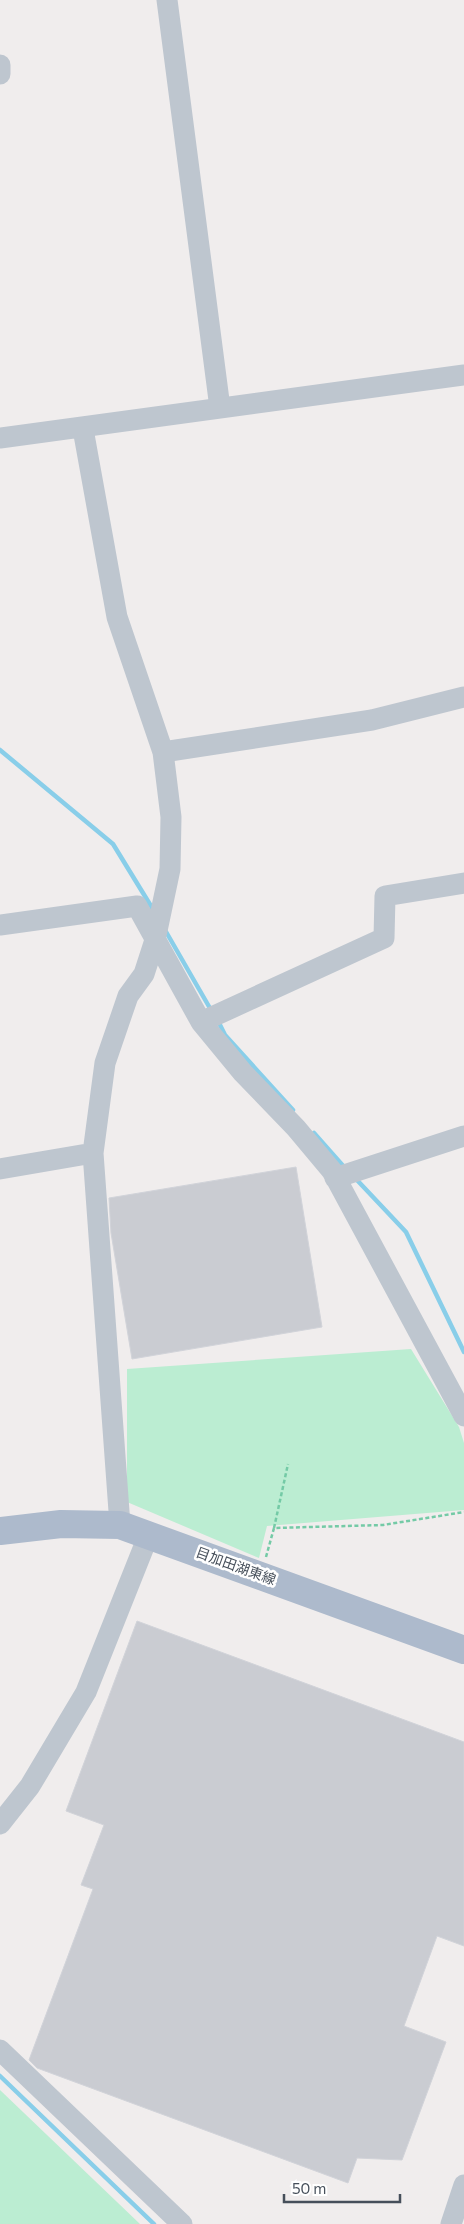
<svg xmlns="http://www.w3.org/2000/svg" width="464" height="2224" font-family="Commissioner,'Noto Sans JP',sans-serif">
<rect width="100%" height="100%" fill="#f0eded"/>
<path fill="#bbedd2" d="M 411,1349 L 459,1427 L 464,1443 L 464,1510 L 267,1526 L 259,1558 L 127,1502 L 127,1369 Z
M 0,2090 L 140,2224 L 0,2224 Z"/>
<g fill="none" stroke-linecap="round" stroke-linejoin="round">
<path stroke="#89cee9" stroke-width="4.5" d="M 0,750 L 113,844 L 154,911
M 165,930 L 211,1010
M 218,1021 L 225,1035 L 293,1110
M 314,1133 L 345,1168
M 356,1179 L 406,1232 L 464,1352
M 0,2076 L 154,2224"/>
</g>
<path fill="#caccd2" stroke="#d1d3d9" d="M 296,1167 L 322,1327 L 132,1359 L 111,1233 L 109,1198 Z
M 137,1621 L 464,1742 L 464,1946 L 437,1936 L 404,2026 L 446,2042 L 402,2160 L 357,2158 L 348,2183 L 37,2068 L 29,2060 L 93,1889 L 81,1885 L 104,1825 L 66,1811 Z"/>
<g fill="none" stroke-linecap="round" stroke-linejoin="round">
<path stroke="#74caa6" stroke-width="2.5" stroke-dasharray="4 2.5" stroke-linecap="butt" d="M 274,1528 L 288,1464
M 266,1557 L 274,1528 L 383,1525 L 464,1512"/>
<path stroke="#bec6cf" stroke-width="21" d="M 167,0 L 220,408
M 0,65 L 0,74
M 83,429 L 117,617 L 163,752 L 171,817 L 170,869 L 155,940 L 144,974 L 128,996 L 105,1063 L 93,1153 L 120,1525
M 0,438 L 464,375
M 163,752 L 372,720 L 464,697
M 0,925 L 137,906 L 201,1022 L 243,1073 L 296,1128 L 332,1171 L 464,1416
M 201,1022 L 384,938 L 385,896 L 464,883
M 0,1169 L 93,1153
M 335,1178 L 464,1136
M 0,1824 L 30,1786 L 86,1692 L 149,1534
M 0,2050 L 182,2224
M 451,2224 L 464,2185"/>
<path stroke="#adbacc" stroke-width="28" d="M 0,1531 L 61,1524 L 120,1525 L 464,1650"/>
</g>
<g text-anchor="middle" stroke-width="5" stroke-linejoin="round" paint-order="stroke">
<g font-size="14" fill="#464f5a" stroke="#fff">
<text transform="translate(236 1566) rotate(20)" y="5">目加田湖東線</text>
</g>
</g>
<path d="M284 2194v8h116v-8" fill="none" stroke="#464f5a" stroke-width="2.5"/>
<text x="292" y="2194" font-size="15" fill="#464f5a" stroke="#ffffff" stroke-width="4" paint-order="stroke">50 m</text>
</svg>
